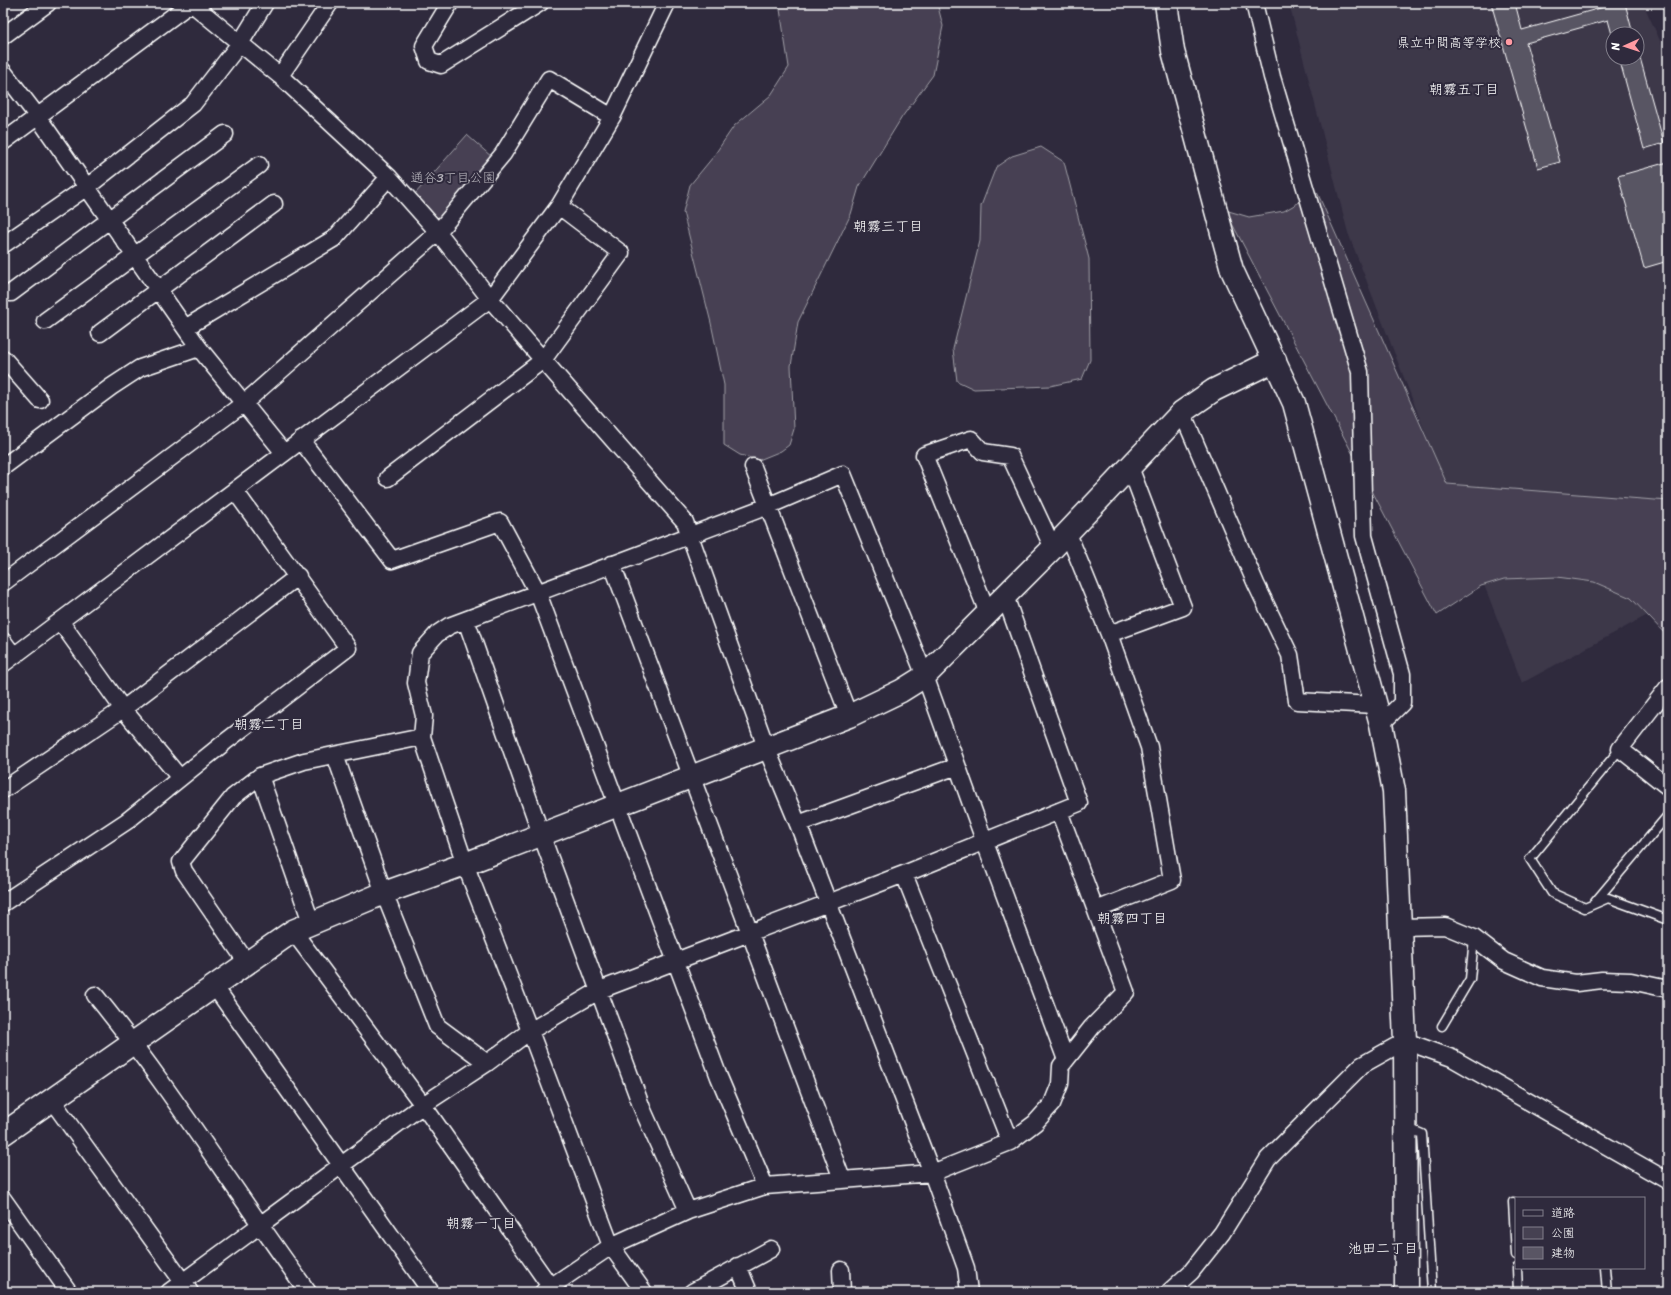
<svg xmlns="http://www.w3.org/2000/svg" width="1671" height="1295" font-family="Sriracha,'Klee One',sans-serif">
<rect width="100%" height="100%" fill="#2f2a3d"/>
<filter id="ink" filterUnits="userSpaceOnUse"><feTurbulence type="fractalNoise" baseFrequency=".025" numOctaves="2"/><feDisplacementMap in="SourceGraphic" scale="8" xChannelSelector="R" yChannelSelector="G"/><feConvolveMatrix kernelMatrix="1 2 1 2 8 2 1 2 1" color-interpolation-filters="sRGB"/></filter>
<g filter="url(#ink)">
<path fill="#3c3749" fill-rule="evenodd" d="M 1289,3 L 1643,3 L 1668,58 L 1668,604 L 1522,683 L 1348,233 ZM 1613,34 L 1637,34 L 1637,58 L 1613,58 Z"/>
<path fill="#464152" stroke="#a2a0a8" d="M 779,3 L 937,3 L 943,26 L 933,75 L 902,117 L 859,187 L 851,214 L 798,322 L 791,366 L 794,429 L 789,445 L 781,451 L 759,460 L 740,455 L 724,445 L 724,385 L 711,323 L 683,212 L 690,185 L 713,157 L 734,126 L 771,95 L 789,67 Z
M 467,135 L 493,158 L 438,221 L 415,194 Z
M 1041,147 L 1064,162 L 1089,259 L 1090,360 L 1082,379 L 1050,386 L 974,389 L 957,381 L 953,349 L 980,241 L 981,206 L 996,167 L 1012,156 Z
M 1317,192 L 1447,484 L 1668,501 L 1668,637 L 1631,598 L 1594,582 L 1557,577 L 1504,579 L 1481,586 L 1437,615 L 1225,210 L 1249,217 L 1284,211 Z"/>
<path fill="#595564" stroke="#fff" d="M 1491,3 L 1515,3 L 1522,30 L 1604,7 L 1603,3 L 1625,3 L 1633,34 L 1613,34 L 1613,38 L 1608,20 L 1526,43 L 1560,162 L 1538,168 Z
M 1637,47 L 1664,143 L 1644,149 L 1619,58 L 1637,58 Z
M 1668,162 L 1668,261 L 1644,268 L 1618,176 Z
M 1668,289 L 1668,306 L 1663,290 Z"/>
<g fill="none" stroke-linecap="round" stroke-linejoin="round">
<g stroke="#fff" stroke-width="11">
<path id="lane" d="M 1620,749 L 1530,859 L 1552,893 L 1585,908 L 1608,898 L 1668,920
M 1595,902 L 1668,815
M 1442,1026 L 1470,979 L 1474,938
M 1408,1128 L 1422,1134 L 1432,1292
M 1513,1202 L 1516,1255
M 1517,1268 L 1518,1292
M 1605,1268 L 1607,1292"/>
</g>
<g stroke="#fff" stroke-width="19">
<path id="street" d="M 191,3 L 280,76 L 389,177 L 438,232 L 490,299 L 543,360 L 685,522 L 766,747 L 798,824 L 932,1173 L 966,1268 L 969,1292
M 450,3 L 424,46 L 429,61 L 441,65 L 540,3
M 1254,3 L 1272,77 L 1360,372 L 1364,536 L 1402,674 L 1402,703 L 1381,724
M 3,36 L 48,3
M 3,71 L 38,117 L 199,348 L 284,453
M 280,76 L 330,3
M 3,142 L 191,3
M 3,245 L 87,187 L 193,104 L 241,42 L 265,3
M 11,293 L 225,134
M 45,321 L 259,165
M 185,328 L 335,238 L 389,177
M 100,333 L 274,204
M 3,358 L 40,400
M 1182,412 L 1256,584 L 1290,655 L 1297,701 L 1375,705
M 301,440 L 392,560 L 500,522 L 538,593 L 719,1077 L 765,1186
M 3,467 L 111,387 L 140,368 L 199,348
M 753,467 L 849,716
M 388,478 L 543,360 L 621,253 L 559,206
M 1067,531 L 1109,634 L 1149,747 L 1172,880 L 1096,910
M 612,564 L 842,1179
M 3,583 L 243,404 L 438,232 L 503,154 L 549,79 L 612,117
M 988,613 L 924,455 L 971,439 L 983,452 L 1010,456 L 1053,548
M 466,620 L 541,834 L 642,1108 L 688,1211
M 60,621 L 123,709 L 180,778
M 1109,634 L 1183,607 L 1130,467
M 3,641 L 14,656
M 3,664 L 490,299 L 559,206 L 612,117 L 667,3
M 1668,687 L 1620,749 L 1668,787
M 335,755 L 384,893 L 437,1026 L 487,1063
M 260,776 L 311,922
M 3,790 L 123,709 L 298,576
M 798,824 L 957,766
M 904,874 L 1010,1142
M 3,903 L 127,821 L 225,742 L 348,648 L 235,491
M 1399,927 L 1445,926 L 1474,938 L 1504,961 L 1542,978 L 1576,983 L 1602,980 L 1631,981 L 1668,989
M 293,931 L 423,1105 L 554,1292
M 247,963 L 184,871 L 181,862 L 233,797 L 260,776 L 304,761 L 422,737
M 215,987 L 431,1292
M 95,995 C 172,1089 236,1194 308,1292
M 51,1099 L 190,1292
M 3,1199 L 69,1292
M 738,1266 L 749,1292
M 841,1270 L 842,1292
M 169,1292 L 423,1105 L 487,1063 L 530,1031 L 600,990 L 904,874 L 1079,803 L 1005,596
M 543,1292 L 611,1246 L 688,1211 L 765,1186 L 932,1173 L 1010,1142 L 1035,1123 L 1052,1104 L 1060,1084 L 1061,1066 L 1092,1027 L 1126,992 L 1059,811
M 644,1292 L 611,1246 L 530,1031 L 465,864 L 422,737 L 424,716 L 416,683 L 420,653 L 437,634 L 449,626 L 768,506 L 843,474 L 925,676 L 984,840 L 1066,1060
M 692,1292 L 771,1249
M 1169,1292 L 1191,1272 L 1222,1233 L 1268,1159 L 1362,1065 L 1405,1041 L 1452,1058 L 1668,1181"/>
</g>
<g stroke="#fff" stroke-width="25">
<path id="secondary" d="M 1166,3 L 1173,51 L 1232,270 L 1294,403 L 1381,724 L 1394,791 L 1405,1041 L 1406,1292
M 3,1134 L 293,931 L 384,893 L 465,864 L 849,716 L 901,691 L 925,676 L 1053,548 L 1182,412 L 1214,390 L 1275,360"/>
</g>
<use href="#lane" stroke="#2f2a3d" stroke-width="8"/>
<use href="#street" stroke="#2f2a3d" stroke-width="16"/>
<use href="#secondary" stroke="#2f2a3d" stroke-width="22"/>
</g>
</g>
<circle fill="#ff9aa2" stroke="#2f2a3d" stroke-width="1.5" cx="1509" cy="42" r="4"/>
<g text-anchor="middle" stroke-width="4" stroke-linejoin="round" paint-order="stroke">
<g font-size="13" fill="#fff" stroke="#2f2a3d" text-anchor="end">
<text x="1501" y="47">県立中間高等学校</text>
</g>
<g font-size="13" fill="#b5b3ba" stroke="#2f2a3d">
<text x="453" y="182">通谷3丁目公園</text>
</g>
<g font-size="14" fill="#fff" stroke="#2f2a3d">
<text x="1464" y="94">朝霧五丁目</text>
<text x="888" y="231">朝霧三丁目</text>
<text x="269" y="729">朝霧二丁目</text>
<text x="1132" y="923">朝霧四丁目</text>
<text x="481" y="1228">朝霧一丁目</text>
<text x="1383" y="1253">池田二丁目</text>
</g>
</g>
<rect width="1671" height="1295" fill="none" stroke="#2f2a3d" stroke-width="16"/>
<rect x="8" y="8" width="1655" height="1279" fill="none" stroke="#fff" stroke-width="1.5" filter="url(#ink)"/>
<rect x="1515" y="1197" width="130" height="72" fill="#2f2a3d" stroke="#827f8b"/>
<rect x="1523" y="1210" width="20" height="6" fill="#2f2a3d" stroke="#827f8b"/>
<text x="1551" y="1217" font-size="12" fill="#ffffff">道路</text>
<rect x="1523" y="1227" width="20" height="12" fill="#464152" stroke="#827f8b"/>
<text x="1551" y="1237" font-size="12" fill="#ffffff">公園</text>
<rect x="1523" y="1247" width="20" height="12" fill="#595564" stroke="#827f8b"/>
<text x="1551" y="1257" font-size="12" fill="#ffffff">建物</text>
<g transform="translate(1625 46) rotate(267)"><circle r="19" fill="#2f2a3d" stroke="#827f8b"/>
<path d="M0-3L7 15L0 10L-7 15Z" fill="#ff9aa2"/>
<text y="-6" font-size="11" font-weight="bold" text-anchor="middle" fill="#ffffff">N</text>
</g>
</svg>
